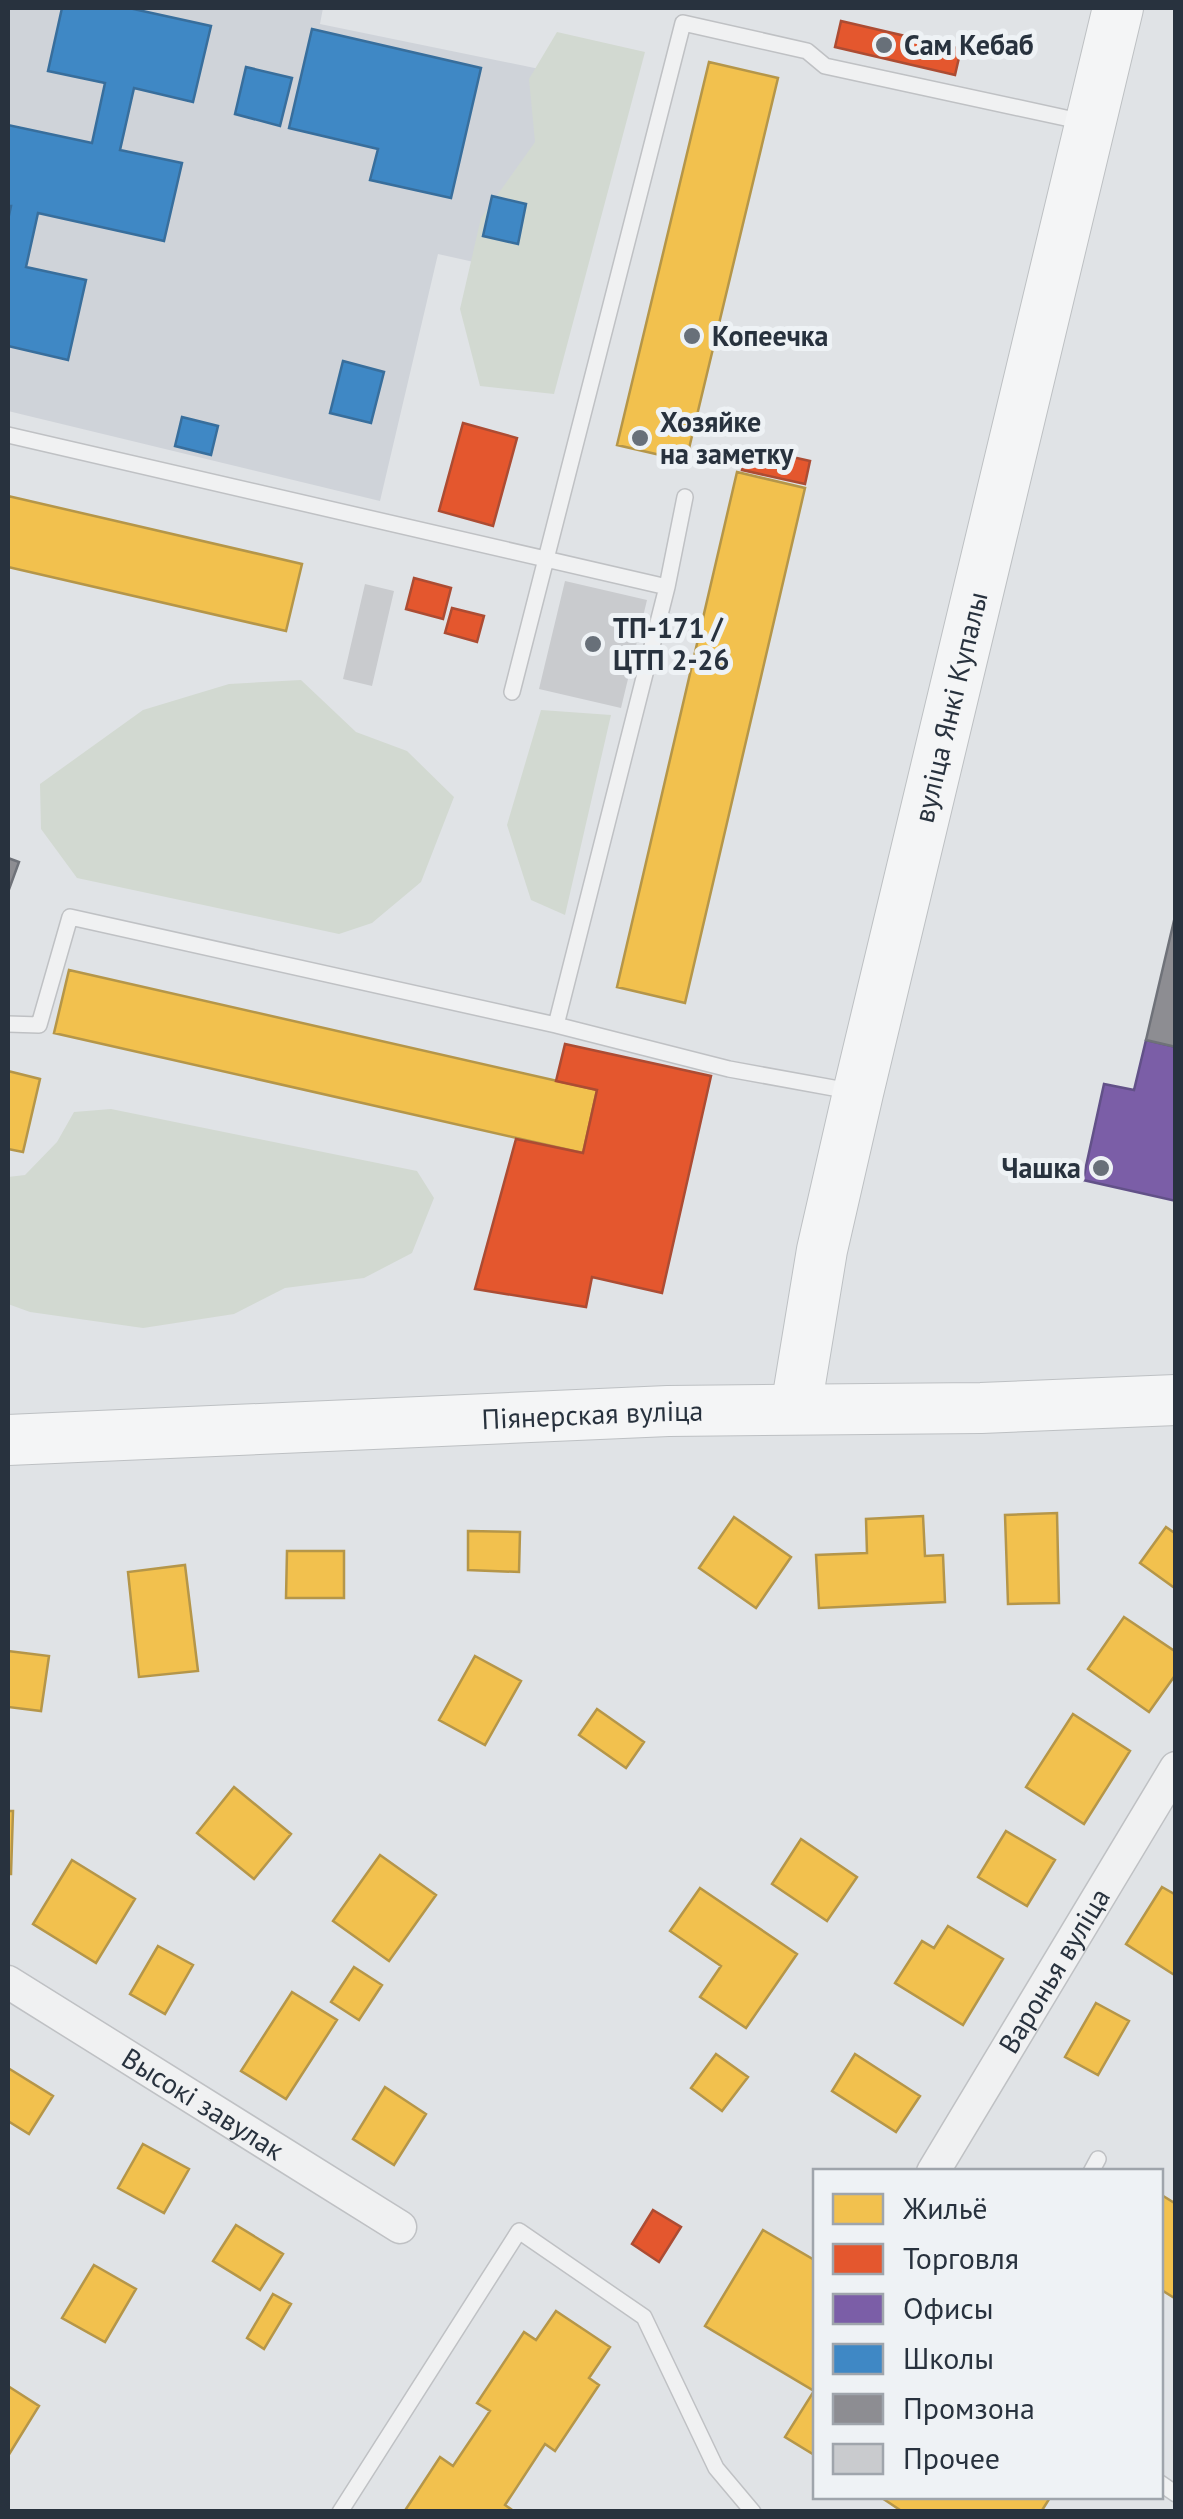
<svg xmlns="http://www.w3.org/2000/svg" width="1183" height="2519" font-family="'PT Sans',sans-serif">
<rect width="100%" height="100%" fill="#e0e3e6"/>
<path fill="#cfd3d9" d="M 8,8 L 323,8 L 320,24 L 559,73 L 510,270 L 438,254 L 380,501 L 8,411 Z"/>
<path fill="#d2d9d1" d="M 557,32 L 645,52 L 554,394 L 480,386 L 460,309 L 481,218 L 535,142 L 529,79 Z
M 301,680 L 356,732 L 407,751 L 454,797 L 421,882 L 372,923 L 339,934 L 77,878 L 41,829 L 40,784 L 143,710 L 229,684 Z
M 541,710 L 611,715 L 565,915 L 531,900 L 507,825 Z
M 111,1109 L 417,1171 L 434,1198 L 412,1253 L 364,1278 L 285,1288 L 234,1314 L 143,1328 L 30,1312 L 8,1304 L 8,1177 L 25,1175 L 57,1142 L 74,1112 Z"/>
<path fill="#f2c14e" stroke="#b59649" stroke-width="2.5" d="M 709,62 L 778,78 L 686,461 L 617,445 Z
M 737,472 L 805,488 L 685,1003 L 617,987 Z
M 8,496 L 302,564 L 286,631 L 8,567 Z
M 69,970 L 597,1090 L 583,1153 L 54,1033 Z
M 8,1071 L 40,1079 L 23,1152 L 8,1149 Z
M 1057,1513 L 1059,1603 L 1008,1604 L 1005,1515 Z
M 923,1516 L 925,1556 L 943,1555 L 945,1602 L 819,1608 L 816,1555 L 867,1553 L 866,1519 Z
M 734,1517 L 791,1557 L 756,1608 L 699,1568 Z
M 1166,1527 L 1176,1534 L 1176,1589 L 1140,1563 Z
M 468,1531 L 520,1532 L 519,1572 L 468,1570 Z
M 287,1551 L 344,1551 L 344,1598 L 286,1598 Z
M 185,1565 L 198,1671 L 139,1677 L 128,1572 Z
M 1124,1617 L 1176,1652 L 1176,1674 L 1149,1712 L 1088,1669 Z
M 8,1651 L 49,1656 L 41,1711 L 8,1707 Z
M 475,1656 L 521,1681 L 485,1745 L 439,1720 Z
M 597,1709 L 644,1742 L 626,1768 L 579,1735 Z
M 1073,1714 L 1130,1751 L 1084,1824 L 1026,1787 Z
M 234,1787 L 291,1834 L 254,1879 L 197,1833 Z
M 8,1811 L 13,1811 L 11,1874 L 8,1874 Z
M 1006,1831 L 1055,1860 L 1027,1906 L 978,1877 Z
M 801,1839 L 857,1877 L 827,1921 L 772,1884 Z
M 380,1855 L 436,1895 L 389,1961 L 333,1921 Z
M 72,1860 L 135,1899 L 96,1963 L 33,1924 Z
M 1162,1887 L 1176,1895 L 1176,1976 L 1126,1944 Z
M 700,1888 L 797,1954 L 746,2028 L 700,1997 L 721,1966 L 670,1931 Z
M 948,1926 L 1003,1959 L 963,2025 L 895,1983 L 922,1941 L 934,1948 Z
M 158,1946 L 193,1965 L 165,2014 L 130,1994 Z
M 354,1967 L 382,1985 L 359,2020 L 331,2002 Z
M 292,1992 L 337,2020 L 286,2099 L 241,2071 Z
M 1096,2003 L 1129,2021 L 1098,2075 L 1065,2057 Z
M 716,2054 L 748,2077 L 722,2111 L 691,2088 Z
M 855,2054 L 920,2096 L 896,2132 L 832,2091 Z
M 8,2068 L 53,2096 L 29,2134 L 8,2121 Z
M 385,2087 L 426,2114 L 394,2165 L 353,2139 Z
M 143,2144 L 189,2169 L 164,2213 L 118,2188 Z
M 1160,2194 L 1176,2204 L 1176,2299 L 1160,2289 Z
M 236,2225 L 283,2254 L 260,2290 L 213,2261 Z
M 763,2230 L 816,2261 L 816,2456 L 785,2437 L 814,2391 L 705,2326 Z
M 94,2265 L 136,2289 L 105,2342 L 62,2318 Z
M 273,2294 L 291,2304 L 264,2349 L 247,2338 Z
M 556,2311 L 610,2347 L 589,2378 L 599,2385 L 555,2451 L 545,2444 L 505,2505 L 515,2512 L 404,2512 L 440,2457 L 453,2466 L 490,2411 L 477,2403 L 524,2332 L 536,2340 Z
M 8,2386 L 39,2406 L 8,2456 Z
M 879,2496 L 1051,2496 L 1041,2512 L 903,2512 Z"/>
<path fill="#e4572e" stroke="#ac4c33" stroke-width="2.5" d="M 841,21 L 961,49 L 955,75 L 835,47 Z
M 463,423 L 517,438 L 493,526 L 439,511 Z
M 747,447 L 810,461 L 805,484 L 742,470 Z
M 414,578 L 451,588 L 443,619 L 406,609 Z
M 452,608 L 484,616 L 477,642 L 445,633 Z
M 565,1044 L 711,1076 L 662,1293 L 592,1277 L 586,1307 L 475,1289 L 516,1139 L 583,1153 L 597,1090 L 556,1081 Z
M 653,2210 L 681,2227 L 659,2262 L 632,2244 Z"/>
<path fill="#7b5ea7" stroke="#625188" stroke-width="2.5" d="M 1146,1040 L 1176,1047 L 1176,1201 L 1083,1180 L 1104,1084 L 1134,1090 Z"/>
<path fill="#3f88c5" stroke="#386e9c" stroke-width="2.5" d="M 62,8 L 129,8 L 211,26 L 193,102 L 134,88 L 120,150 L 182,163 L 164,241 L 38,213 L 26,267 L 86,280 L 68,360 L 8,346 L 8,220 L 11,206 L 8,206 L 8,125 L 92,143 L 105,83 L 48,71 Z
M 312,29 L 481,68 L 451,198 L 370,180 L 378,149 L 289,128 Z
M 246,67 L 292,78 L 280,126 L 235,114 Z
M 492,196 L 526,204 L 518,244 L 483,236 Z
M 343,361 L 384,372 L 371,423 L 330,413 Z
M 182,417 L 218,426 L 211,455 L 175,446 Z"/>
<path fill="#8d8d92" stroke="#6f7279" stroke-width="2.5" d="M 8,858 L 19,862 L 8,892 Z
M 1176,912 L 1176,1047 L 1146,1040 Z"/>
<path fill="#c9cbce" d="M 565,581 L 647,600 L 621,708 L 539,689 Z
M 365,584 L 394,591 L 372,686 L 343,679 Z"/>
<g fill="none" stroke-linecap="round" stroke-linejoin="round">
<g stroke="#bfc1c4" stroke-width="18">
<path id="service" d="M 8,435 L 667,587
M 512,692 L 683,23 L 807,51 L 825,66 L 1084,122
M 8,1024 L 39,1025 L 70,917 L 556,1025 L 729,1069 L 850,1091
M 556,1025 L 667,587 L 685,497
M 1091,2172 L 1098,2159
M 1160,2483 L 1176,2494
M 340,2512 L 519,2231 L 644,2317 L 716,2468 L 753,2512"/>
</g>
<g stroke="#bfc1c4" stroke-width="35">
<g id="minor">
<path id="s1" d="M 8,1982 L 400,2227"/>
<path id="s2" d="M 933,2172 L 1176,1768"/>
</g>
</g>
<g stroke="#bdc0c3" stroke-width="52">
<g id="primary">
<path id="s3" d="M 796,1408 L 822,1250 L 858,1093 L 1118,8"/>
<path id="s4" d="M 8,1440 L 668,1411 L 981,1408 L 1176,1400"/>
</g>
</g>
<use href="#service" stroke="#f0f1f2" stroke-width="15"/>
<use href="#minor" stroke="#f0f1f2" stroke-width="32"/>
<use href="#primary" stroke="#f4f5f6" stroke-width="50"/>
</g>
<g fill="#687079" stroke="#eef2f5" stroke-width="4">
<circle cx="884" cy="45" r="10"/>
<circle cx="692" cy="336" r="10"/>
<circle cx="640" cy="438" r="10"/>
<circle cx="593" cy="644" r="10"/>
<circle cx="1101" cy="1168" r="10"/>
</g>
<g text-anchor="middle" stroke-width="10" stroke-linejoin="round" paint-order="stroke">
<g font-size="28" font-weight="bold" fill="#28323e" stroke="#eef2f5" text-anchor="start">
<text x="904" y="55">Сам Кебаб</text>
<text x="712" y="346">Копеечка</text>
<text x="660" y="432">Хозяйке<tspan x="660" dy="32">на заметку</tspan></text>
<text x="613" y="638">ТП-171 /<tspan x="613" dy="32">ЦТП 2-26</tspan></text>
<text x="1081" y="1178" text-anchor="end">Чашка</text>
</g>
<g font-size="28" fill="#28323e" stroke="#eef2f5">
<text dy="10" stroke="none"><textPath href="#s3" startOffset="718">вуліца Янкі Купалы</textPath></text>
<text dy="10" stroke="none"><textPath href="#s4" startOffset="585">Піянерская вуліца</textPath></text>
<text dy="10" stroke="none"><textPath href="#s2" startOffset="235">Варонья вуліца</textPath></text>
<text dy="10" stroke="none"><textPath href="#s1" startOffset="230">Высокі завулак</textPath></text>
</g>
</g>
<rect width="1183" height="2519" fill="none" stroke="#28323e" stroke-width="20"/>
<rect x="813" y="2169" width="350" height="330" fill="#eef2f5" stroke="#9fa5ac" stroke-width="2.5"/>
<rect x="833" y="2194" width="50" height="30" fill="#f2c14e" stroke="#9fa5ac" stroke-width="2.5"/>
<text x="903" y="2219" font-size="30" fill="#28323e">Жильё</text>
<rect x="833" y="2244" width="50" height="30" fill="#e4572e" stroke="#9fa5ac" stroke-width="2.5"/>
<text x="903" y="2269" font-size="30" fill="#28323e">Торговля</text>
<rect x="833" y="2294" width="50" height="30" fill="#7b5ea7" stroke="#9fa5ac" stroke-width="2.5"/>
<text x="903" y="2319" font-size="30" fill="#28323e">Офисы</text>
<rect x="833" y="2344" width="50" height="30" fill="#3f88c5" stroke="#9fa5ac" stroke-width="2.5"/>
<text x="903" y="2369" font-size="30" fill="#28323e">Школы</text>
<rect x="833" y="2394" width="50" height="30" fill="#8d8d92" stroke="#9fa5ac" stroke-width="2.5"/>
<text x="903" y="2419" font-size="30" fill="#28323e">Промзона</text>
<rect x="833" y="2444" width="50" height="30" fill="#c9cbce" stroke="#9fa5ac" stroke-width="2.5"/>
<text x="903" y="2469" font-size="30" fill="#28323e">Прочее</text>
</svg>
